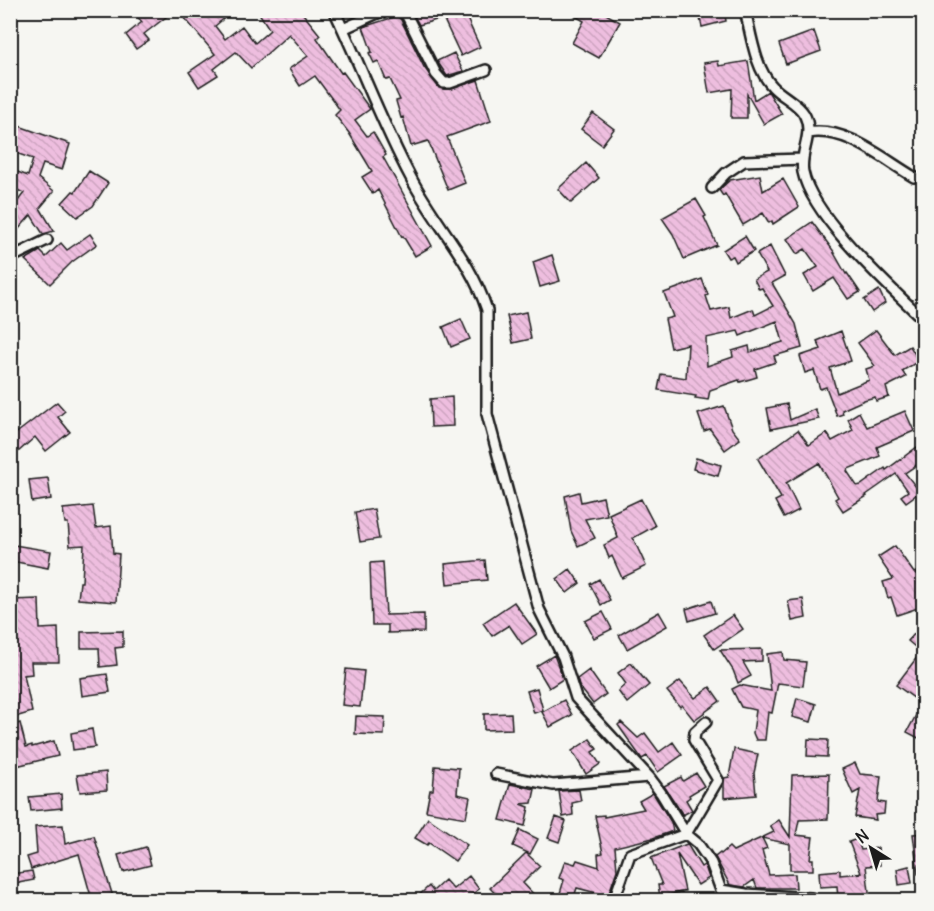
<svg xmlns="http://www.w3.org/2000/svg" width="934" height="911" font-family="Delius,sans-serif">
<defs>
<pattern id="building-back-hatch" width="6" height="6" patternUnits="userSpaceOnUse" patternTransform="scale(1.5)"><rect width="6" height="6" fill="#eebedf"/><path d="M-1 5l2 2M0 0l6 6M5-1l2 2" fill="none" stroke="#cca3bf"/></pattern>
</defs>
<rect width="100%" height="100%" fill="#f6f6f2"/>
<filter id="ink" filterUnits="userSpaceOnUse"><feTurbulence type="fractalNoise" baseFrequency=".0167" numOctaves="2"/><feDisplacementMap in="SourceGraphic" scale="12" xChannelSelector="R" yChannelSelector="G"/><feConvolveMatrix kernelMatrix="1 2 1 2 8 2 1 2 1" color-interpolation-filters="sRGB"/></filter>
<g filter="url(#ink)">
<path fill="url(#building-back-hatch)" stroke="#1c1c1c" stroke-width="1.5" fill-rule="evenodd" d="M 131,10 L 175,10 L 144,34 L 149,40 L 136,49 L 126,35 L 142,22 Z
M 178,10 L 234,10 L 215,26 L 225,39 L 242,26 L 255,43 L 270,30 L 257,10 L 300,10 L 320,35 L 317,38 L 341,73 L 343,72 L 370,109 L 355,120 L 367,136 L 373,132 L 386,155 L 383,157 L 432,246 L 415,256 L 403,236 L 402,237 L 378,190 L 373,194 L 362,177 L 372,171 L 349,133 L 335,115 L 340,110 L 315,76 L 300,86 L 289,69 L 308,56 L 289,34 L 251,68 L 236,52 L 214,69 L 218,75 L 199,87 L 189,72 L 215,54 Z
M 415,10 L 463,10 L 480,47 L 461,56 L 443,18 L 419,25 L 412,12 Z
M 565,10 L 599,10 L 620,22 L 599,58 L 572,43 L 584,21 Z
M 698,10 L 724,10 L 726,21 L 702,27 Z
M 397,16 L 401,20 L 424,67 L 439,88 L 452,89 L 478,80 L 491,121 L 447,137 L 465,183 L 448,190 L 428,141 L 411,146 L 403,117 L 401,118 L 396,101 L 400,100 L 390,79 L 386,80 L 378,61 L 374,63 L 369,53 L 372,52 L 363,27 Z
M 814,31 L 821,51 L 786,64 L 779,44 Z
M 454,53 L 463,71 L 447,76 L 437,61 Z
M 718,61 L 719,66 L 748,61 L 754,100 L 768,91 L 782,114 L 764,124 L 747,94 L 747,118 L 731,118 L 732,89 L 709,93 L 704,63 Z
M 593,113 L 614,129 L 602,145 L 581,129 Z
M 19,126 L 70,144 L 62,170 L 43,164 L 38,178 L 54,191 L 40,208 L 54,231 L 43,234 L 31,215 L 10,239 L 10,211 L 24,193 L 10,187 L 10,169 L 28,176 L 33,159 L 10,151 L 10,129 L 16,134 Z
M 586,163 L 599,178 L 571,203 L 558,189 Z
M 89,171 L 108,183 L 93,206 L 77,217 L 62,203 L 73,191 L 75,192 Z
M 760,175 L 763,191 L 783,179 L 799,207 L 773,224 L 772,221 L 769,223 L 763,213 L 743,225 L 725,194 L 723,196 L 719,190 L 730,180 Z
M 696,199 L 706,216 L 704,217 L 717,245 L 684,259 L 673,234 L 662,218 Z
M 812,222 L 835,253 L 834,253 L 846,274 L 847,273 L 860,292 L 848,299 L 834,278 L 813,291 L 804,275 L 818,267 L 805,249 L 797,254 L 787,239 Z
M 90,234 L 97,244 L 72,262 L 50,284 L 25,260 L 40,251 L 46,257 L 61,243 L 67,250 Z
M 745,236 L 754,251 L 736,262 L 733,256 L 728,258 L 723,250 Z
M 770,246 L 785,276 L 772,283 L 796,324 L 802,348 L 774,356 L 776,362 L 755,369 L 757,377 L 740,382 L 739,380 L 710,390 L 708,400 L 695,398 L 696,396 L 658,390 L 661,374 L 686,378 L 688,344 L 671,348 L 665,319 L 673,317 L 664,293 L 702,279 L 708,295 L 706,296 L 711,311 L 729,307 L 731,318 L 753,309 L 755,315 L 773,306 L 762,288 L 759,289 L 754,279 L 767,272 L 757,254 ZM 777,321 L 783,342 L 750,352 L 749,346 L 732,351 L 733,357 L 707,366 L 706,338 L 738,331 L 740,336 Z
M 552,255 L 560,281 L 540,287 L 533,262 Z
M 879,290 L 885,303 L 872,312 L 864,300 Z
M 526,312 L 531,339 L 513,343 L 507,316 Z
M 461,319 L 470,339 L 451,347 L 443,327 Z
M 876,330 L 895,355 L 910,346 L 919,361 L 902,371 L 906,377 L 886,387 L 889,397 L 876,401 L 875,397 L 864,400 L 842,410 L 843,414 L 837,416 L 826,387 L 820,389 L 814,370 L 805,373 L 800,356 L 821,349 L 817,341 L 841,331 L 851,361 L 830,368 L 837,393 L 869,380 L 866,369 L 875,366 L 858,343 Z
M 452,397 L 453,426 L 431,427 L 430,399 Z
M 57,402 L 65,411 L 58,417 L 70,432 L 46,451 L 35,437 L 10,459 L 10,438 Z
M 787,404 L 790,420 L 815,409 L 819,419 L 771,429 L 767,408 Z
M 724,406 L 732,429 L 740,439 L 725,450 L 710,429 L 704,431 L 698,414 Z
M 905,411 L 914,431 L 877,447 L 880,456 L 848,469 L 847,471 L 857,486 L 861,485 L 885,468 L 886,470 L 917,447 L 924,455 L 924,460 L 905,473 L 920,492 L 906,502 L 901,496 L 908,491 L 896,474 L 866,495 L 867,496 L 843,511 L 835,499 L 838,497 L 819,463 L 786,483 L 799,510 L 784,518 L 775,501 L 781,498 L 758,459 L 798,430 L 809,445 L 827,433 L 832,441 L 853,430 L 848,419 L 859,412 L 867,427 Z
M 696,458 L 721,465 L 718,476 L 693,469 Z
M 48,478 L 51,499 L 32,502 L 29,480 Z
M 579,492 L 581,502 L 603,497 L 607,515 L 585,519 L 595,538 L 578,546 L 571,531 L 565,496 Z
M 641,499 L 655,526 L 633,538 L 646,566 L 622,578 L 612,556 L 609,558 L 604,545 L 618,538 L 609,514 Z
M 93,506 L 96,528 L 111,526 L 113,553 L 119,554 L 116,602 L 78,599 L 80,582 L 82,582 L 84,545 L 70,546 L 68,523 L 65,523 L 63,509 Z
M 374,509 L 379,539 L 360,542 L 355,512 Z
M 14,545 L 51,551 L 48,568 L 11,561 Z
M 895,546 L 914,573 L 916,572 L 916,574 L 924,571 L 924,606 L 897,615 L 891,597 L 888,598 L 883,582 L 893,579 L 878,557 Z
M 485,560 L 487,580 L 447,584 L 445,564 Z
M 383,562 L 386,615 L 424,614 L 424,632 L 388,633 L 388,625 L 372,625 L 370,563 Z
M 570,569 L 580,583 L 567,593 L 557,579 Z
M 599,579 L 610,600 L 601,605 L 590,584 Z
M 39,599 L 40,629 L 58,628 L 59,662 L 31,662 L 32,674 L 24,675 L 32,712 L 12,718 L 10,600 Z
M 803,599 L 806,618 L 792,621 L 788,601 Z
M 711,601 L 715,613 L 689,621 L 686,609 Z
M 514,602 L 537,634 L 522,644 L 509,625 L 492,636 L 483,623 Z
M 603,612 L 612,629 L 594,638 L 585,621 Z
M 659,612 L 667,626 L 627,649 L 619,635 Z
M 733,615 L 743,629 L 714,649 L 704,635 Z
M 924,623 L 924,741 L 907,732 L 922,704 L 896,685 L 921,652 L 908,641 Z
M 123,631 L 123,647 L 115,648 L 117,665 L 100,667 L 99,648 L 81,648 L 81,632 Z
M 762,649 L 762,661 L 743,662 L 751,676 L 738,683 L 733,670 L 720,650 Z
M 783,652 L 784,660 L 806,662 L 803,686 L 778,683 L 772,713 L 768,712 L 765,740 L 756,740 L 753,733 L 756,710 L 741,707 L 732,689 L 740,685 L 771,691 L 767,654 Z
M 554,655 L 563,679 L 549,688 L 536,666 Z
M 631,663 L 649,685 L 627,703 L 618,691 L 626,684 L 618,673 Z
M 346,669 L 364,671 L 360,707 L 342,705 Z
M 589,670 L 606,694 L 593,704 L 579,686 L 577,679 Z
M 107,674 L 110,692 L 82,696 L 80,678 Z
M 680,681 L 695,698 L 710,687 L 720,701 L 694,720 L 682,705 L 680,707 L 667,691 Z
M 537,688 L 543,710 L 534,713 L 527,691 Z
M 797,698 L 816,704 L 811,722 L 792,717 Z
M 564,700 L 572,715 L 550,727 L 542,712 Z
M 511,713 L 512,729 L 484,730 L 484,714 Z
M 356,716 L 385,717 L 384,735 L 355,734 Z
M 621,722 L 638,738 L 645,733 L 659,752 L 673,742 L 682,755 L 658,772 L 647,756 L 642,759 L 618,725 Z
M 20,723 L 26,747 L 32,745 L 32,747 L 54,741 L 58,756 L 16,766 L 10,745 L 10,726 Z
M 92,729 L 95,747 L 73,750 L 71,733 Z
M 590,739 L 597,749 L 592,752 L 600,764 L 586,774 L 572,751 Z
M 808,739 L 828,740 L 827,757 L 807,756 Z
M 734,749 L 758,754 L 754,773 L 756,795 L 724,798 L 724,778 L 729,777 Z
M 855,763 L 860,774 L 881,776 L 878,802 L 885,803 L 884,814 L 875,815 L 876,820 L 855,817 L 860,790 L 853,794 L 842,769 Z
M 435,766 L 459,768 L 457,794 L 470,797 L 466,818 L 426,811 L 430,790 L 433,790 Z
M 106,772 L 107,790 L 80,792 L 77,775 Z
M 696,773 L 704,786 L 689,795 L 690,797 L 686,800 L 692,810 L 683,815 L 664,786 L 681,777 L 683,781 Z
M 829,774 L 828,819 L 799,820 L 796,835 L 813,837 L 810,859 L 813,859 L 813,870 L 790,870 L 790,844 L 762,838 L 767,848 L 762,850 L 769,875 L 795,874 L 796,888 L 757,888 L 754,880 L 744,887 L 730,885 L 715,857 L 720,853 L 721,854 L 729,847 L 733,851 L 774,832 L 770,826 L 779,820 L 790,837 L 792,775 Z
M 510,784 L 535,789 L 532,803 L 521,804 L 529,807 L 525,826 L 500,820 Z
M 579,790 L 581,801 L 572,803 L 573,815 L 563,817 L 559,791 Z
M 653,793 L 671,822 L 673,831 L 653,838 L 615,847 L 617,870 L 608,896 L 577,888 L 573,900 L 558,900 L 564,880 L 559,878 L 565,861 L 575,864 L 577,860 L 599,867 L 598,854 L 603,853 L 595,816 L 604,815 L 604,817 L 644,809 L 639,801 Z
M 61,794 L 62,808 L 31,811 L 29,797 Z
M 556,817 L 566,821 L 559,842 L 548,838 Z
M 428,818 L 467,845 L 455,861 L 429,843 L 427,845 L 415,838 Z
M 63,825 L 65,844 L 94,836 L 114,900 L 92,900 L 79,854 L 31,869 L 27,857 L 37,854 L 35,827 Z
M 520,830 L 538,839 L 530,854 L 513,846 Z
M 924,833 L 924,873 L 918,874 L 913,834 Z
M 857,839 L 861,850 L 878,848 L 880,865 L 866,866 L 870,900 L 838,900 L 837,886 L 820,887 L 819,872 L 840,870 L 840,875 L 861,873 L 849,842 Z
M 687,844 L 701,867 L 704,865 L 705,866 L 709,878 L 698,885 L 677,854 L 685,891 L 660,897 L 658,885 L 662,885 L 651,858 Z
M 146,847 L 151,865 L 123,872 L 118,855 Z
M 526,853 L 540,866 L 523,883 L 539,900 L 501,900 L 490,888 Z
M 909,866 L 912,883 L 899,885 L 897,869 Z
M 32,871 L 34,880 L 13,884 L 11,874 Z
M 469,876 L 479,889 L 465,900 L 414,900 L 429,886 L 433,891 L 445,880 L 453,889 Z"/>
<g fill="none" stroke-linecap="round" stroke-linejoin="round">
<g stroke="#1c1c1c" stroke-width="14">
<path id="street" d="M 334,10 C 361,66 382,124 411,178 C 435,224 471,260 487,310 L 487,414 L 539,609 L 563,657 L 576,698 L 649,777 L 661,793 L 686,834 L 698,844 L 711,863 L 721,890 L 746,894 L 811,898 L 815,900
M 401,10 L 407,16 L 436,74 L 444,83 L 450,83 L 486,70
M 745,10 C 751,34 755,69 773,87 C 781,96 798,103 804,114 C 815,134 799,152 803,172 C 812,217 890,287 924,320
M 343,29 L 384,10
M 808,133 C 846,126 883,159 914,177
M 712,188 L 726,173 L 744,161 L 803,159
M 10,258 L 47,240
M 496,774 L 553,785 L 649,777
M 614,900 L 630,854 L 686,834 L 718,780 L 694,740 L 695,732 L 706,722"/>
</g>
<use href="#street" stroke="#f6f6f2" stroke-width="9"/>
</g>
</g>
<rect width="934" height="911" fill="none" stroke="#f6f6f2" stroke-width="36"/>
<rect x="18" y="18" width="898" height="875" fill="none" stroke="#1c1c1c" stroke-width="2" filter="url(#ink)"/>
<g transform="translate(871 848) rotate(323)" stroke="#f6f6f2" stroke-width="4.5" paint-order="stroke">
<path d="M0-4.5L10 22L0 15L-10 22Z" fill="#1c1c1c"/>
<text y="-9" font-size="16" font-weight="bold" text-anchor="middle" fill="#1c1c1c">N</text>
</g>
</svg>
